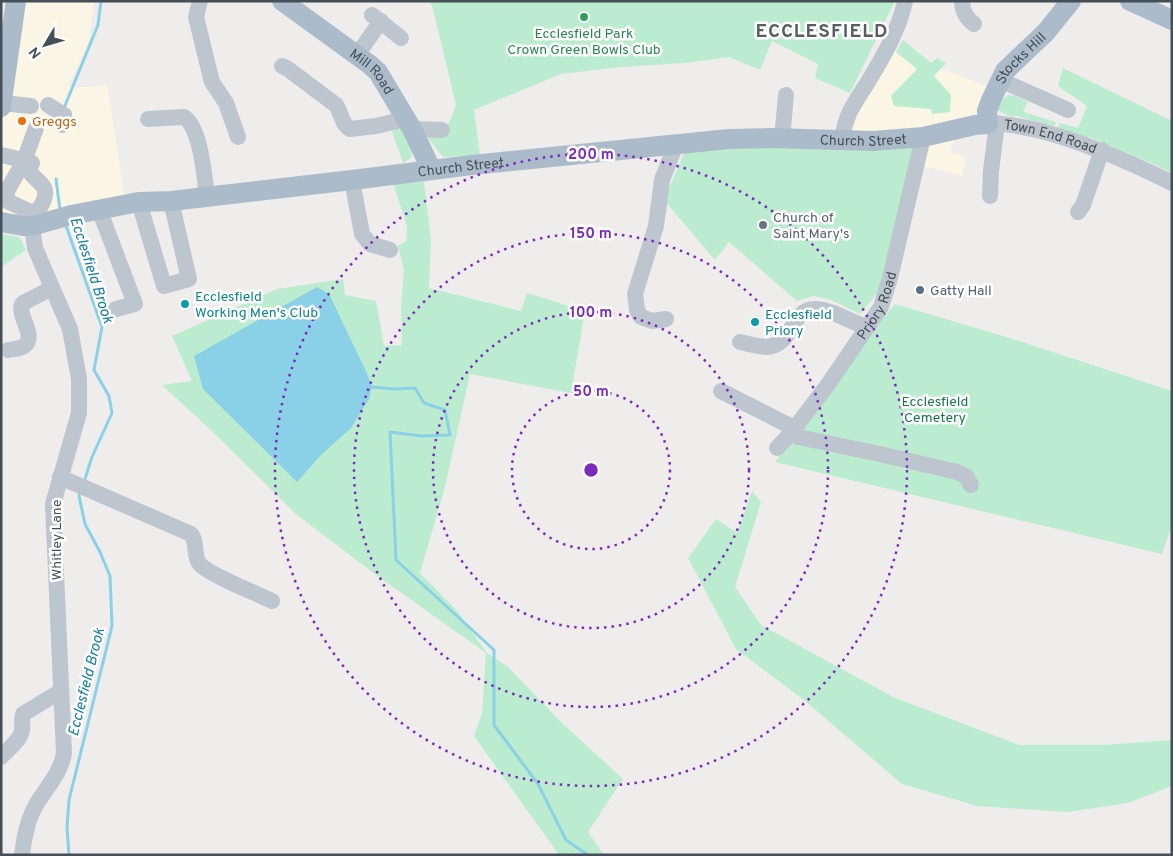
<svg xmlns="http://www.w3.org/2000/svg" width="1173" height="856" font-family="Overpass,sans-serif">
<rect width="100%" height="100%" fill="#efecec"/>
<path fill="#faf5e4" d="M 8,1 L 94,1 L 89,42 L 68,87 L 93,87 L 107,84 L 127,211 L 1,232 L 1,53 Z
M 887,48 L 995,89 L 991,100 L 951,146 L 951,152 L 966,157 L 962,176 L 911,163 L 842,141 Z"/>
<path fill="#bbeccf" d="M 427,1 L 895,1 L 850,93 L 815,78 L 818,64 L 772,41 L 760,70 L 729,57 L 685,63 L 621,67 L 561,74 L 474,110 L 480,155 L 443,157 L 425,134 L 445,133 L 456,105 L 432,5 Z
M 903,40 L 931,63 L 937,58 L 946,63 L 934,76 L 951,95 L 950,112 L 932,114 L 931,109 L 894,106 L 891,96 L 917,69 L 896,52 Z
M 1063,68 L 1172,121 L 1172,174 L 1158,166 L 1089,137 L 1087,139 L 1058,128 L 1060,123 L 1078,128 L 1087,106 L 1058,86 Z
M 1008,95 L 1015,96 L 1028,102 L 1023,112 L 1056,122 L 1054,126 L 1019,117 L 1019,116 L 1009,116 L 997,110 L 1000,101 Z
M 391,128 L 404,130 L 412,151 L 411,158 L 403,163 Z
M 743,143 L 915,148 L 879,291 L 860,314 L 831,300 L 814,296 L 797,301 L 729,242 L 715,260 L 664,200 L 685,151 Z
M 424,182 L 431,240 L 429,288 L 521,311 L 527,293 L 585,311 L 571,393 L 470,374 L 445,487 L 420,573 L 457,611 L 487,653 L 508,667 L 563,724 L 623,779 L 588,832 L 604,855 L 559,855 L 474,736 L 482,713 L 486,653 L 375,574 L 297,515 L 214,433 L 162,385 L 192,381 L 172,336 L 277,289 L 343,279 L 345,295 L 376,301 L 384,346 L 402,345 L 401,306 L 404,270 L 398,246 L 406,241 L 407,226 L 393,183 Z
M 1,234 L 19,237 L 26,250 L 1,267 Z
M 895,304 L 1013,339 L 1172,391 L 1172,525 L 1162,554 L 775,462 L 818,408 L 880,322 Z
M 752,491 L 761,502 L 735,587 L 761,625 L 893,697 L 1019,745 L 1104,745 L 1172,740 L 1172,786 L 1128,803 L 1067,812 L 977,806 L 902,784 L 804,700 L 736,649 L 688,558 L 716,519 L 737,533 Z"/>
<path fill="#8ad1e7" d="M 317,287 L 329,294 L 366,371 L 372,387 L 369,399 L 351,428 L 321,455 L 297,482 L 203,389 L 194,356 Z"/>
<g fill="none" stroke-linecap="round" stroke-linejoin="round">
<path stroke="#8ad1e7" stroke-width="3" d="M 64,108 L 98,25 L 101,1
M 56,179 L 60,210
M 65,223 L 102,327 L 94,370 L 109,396 L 112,413 L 92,457 L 84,482
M 372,387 L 395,389 L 415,388 L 424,403 L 445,410 L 450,435 L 422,436 L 390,432 L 396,560 L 494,650 L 494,725 L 538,784 L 566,840 L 588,855
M 69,855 L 67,827 L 69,800 L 112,626 L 110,576 L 100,552 L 85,524 L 79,496 L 80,493"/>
<g stroke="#bdc6ce" stroke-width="16">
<path d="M 200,1 L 196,17 L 209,70 L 212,82 L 226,103 L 238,137"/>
<path d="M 962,1 C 962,11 966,18 974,24"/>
<path d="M 372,15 L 401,38"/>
<path d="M 357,55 L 381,21"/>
<path d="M 282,66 L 288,69 L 336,105 C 341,112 342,125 350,129 L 376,126 L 406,119"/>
<path d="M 1000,80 L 1068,110"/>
<path d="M 2,103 L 31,106"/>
<path d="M 48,105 L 64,115 L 62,125"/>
<path d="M 148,119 L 184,117 C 201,128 204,176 207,195"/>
<path id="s1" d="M 988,124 C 1005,123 1020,126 1037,130 C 1085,142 1128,161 1172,183"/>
<path d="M 412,129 L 442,130"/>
<path d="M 782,139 L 786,95"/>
<path d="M 842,141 C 845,114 854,104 868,82 C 883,57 899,30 905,1"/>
<path d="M 1,155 C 12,157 22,160 32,163 L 29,171 C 33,177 39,181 43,186 C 49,194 41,210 33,213 L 9,202 L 7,199 L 7,191 L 24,161 L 36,128"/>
<path d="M 352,180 L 362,234 L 370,244 L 390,250"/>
<path d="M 990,196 L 991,171 L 997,123"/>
<path d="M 139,202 L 164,286 L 189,279 L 171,201"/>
<path d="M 99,209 L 135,304 L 116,309"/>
<path d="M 1078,212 L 1083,205 L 1102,150"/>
<path d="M 666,319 L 652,321 L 641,317 L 637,310 L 635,294 L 656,226 L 662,180 L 676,144"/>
<path d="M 740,342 C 748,344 759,347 767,347 C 795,344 790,308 816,309 C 834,310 850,322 867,327"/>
<path d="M 8,350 C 13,349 20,349 24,346 C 38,336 15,314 23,303 L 52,288"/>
<path d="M 721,391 L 794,428"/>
<path d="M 791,433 L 798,437 L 880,454 L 957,472 L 966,476 L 971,485"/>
<path id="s2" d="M 777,448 L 791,433 L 829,383 L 881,307 L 890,278 L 923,137"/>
<path d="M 60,477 L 191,534 C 198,543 193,553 199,563 C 205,573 258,594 272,601"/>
<path d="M 1,757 C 7,750 21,740 22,730 C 23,724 21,720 23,714 L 61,691"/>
<path d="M 22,855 C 24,838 27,820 36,805 C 46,788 61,773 64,753 L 53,504 L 79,413 L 79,379 L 70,329 L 35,248 L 32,226"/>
</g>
<g stroke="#acbbca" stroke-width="20">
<path id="s3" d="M 282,1 L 369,64 L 378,72 L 412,129 L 431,169"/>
<path d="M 1130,1 L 1172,20"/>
<path d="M 1,107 L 16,1"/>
<path id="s4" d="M 1,222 L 23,226 L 32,226 L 71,215 L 139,202 L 171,201 L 352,180 L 472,165 L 729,139 L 771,138 L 873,141 L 923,137 L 975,125 L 988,124 L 987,111 L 991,100 L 1005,71 L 1046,32 L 1071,1"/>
</g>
</g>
<g fill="none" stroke="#7b2cbf" stroke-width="2.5" stroke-dasharray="2.5 5">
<circle cx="591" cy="470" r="79"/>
<circle cx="591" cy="470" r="158"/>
<circle cx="591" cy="470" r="237"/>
<circle cx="591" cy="470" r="316"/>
</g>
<circle fill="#2e9e5b" stroke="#fff" stroke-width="2" cx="584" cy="17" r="5"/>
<circle fill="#e8710a" stroke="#fff" stroke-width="2" cx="22" cy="121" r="5"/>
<circle fill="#6b7280" stroke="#fff" stroke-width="2" cx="763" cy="225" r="5"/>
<circle fill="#5c6f8a" stroke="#fff" stroke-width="2" cx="920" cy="290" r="5"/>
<g fill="#0f9aa8" stroke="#fff" stroke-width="2">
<circle cx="185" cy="304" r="5"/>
<circle cx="755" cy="322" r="5"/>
</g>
<g text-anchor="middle" stroke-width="5" stroke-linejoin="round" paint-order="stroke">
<g font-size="14" fill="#27864d" stroke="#fff">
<text x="584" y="38">Ecclesfield Park<tspan x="584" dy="16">Crown Green Bowls Club</tspan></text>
</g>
<g font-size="14" fill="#454f58" stroke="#fff">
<text dy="5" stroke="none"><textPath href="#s4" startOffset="1072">Stocks Hill</textPath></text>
<text dy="5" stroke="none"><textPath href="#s3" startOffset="115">Mill Road</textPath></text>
<text dy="5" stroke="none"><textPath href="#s1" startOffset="64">Town End Road</textPath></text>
<text dy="5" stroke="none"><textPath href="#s4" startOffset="869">Church Street</textPath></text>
<text dy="5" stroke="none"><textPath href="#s4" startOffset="465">Church Street</textPath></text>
<text dy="5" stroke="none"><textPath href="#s2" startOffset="175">Priory Road</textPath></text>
<text transform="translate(56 540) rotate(-90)" y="5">Whitley Lane</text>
</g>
<g font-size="14" fill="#c56008" stroke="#fff" text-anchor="start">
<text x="32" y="126">Greggs</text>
</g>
<g font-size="14" fill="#5b616d" stroke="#fff" text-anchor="start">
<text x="773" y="222">Church of<tspan x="773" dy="16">Saint Mary's</tspan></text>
</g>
<g font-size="14" fill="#4e5e75" stroke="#fff" text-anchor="start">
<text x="930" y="295">Gatty Hall</text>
</g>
<g font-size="14" fill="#0d838f" stroke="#fff" text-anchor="start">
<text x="195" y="301">Ecclesfield<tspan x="195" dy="16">Working Men's Club</tspan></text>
<text x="765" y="319">Ecclesfield<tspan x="765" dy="16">Priory</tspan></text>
</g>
<g font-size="14" fill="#1a754b" stroke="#fff">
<text x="935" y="406">Ecclesfield<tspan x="935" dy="16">Cemetery</tspan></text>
</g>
<g font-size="15" font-style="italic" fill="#127d9e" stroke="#fff">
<text transform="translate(92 270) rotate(72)" y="5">Ecclesfield Brook</text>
<text transform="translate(86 682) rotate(-76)" y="5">Ecclesfield Brook</text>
</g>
<g font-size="19" font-weight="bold" letter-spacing="1" fill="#595c61" stroke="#fff">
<text x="822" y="37">ECCLESFIELD</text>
</g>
</g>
<circle cx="591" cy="470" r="8" fill="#7b2cbf" stroke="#fff" stroke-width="2.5"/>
<g font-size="15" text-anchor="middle" font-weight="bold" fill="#7b2cbf" stroke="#fff" stroke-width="5" stroke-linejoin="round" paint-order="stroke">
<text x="591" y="159">200 m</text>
<text x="591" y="238">150 m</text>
<text x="591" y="317">100 m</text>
<text x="591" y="396">50 m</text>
</g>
<rect width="1173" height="856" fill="none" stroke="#454f58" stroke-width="5"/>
<g transform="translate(45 45) rotate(232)" stroke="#ffffff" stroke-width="4" paint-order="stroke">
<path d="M0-4L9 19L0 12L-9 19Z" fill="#454f58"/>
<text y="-8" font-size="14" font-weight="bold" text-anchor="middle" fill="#454f58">N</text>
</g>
</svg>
